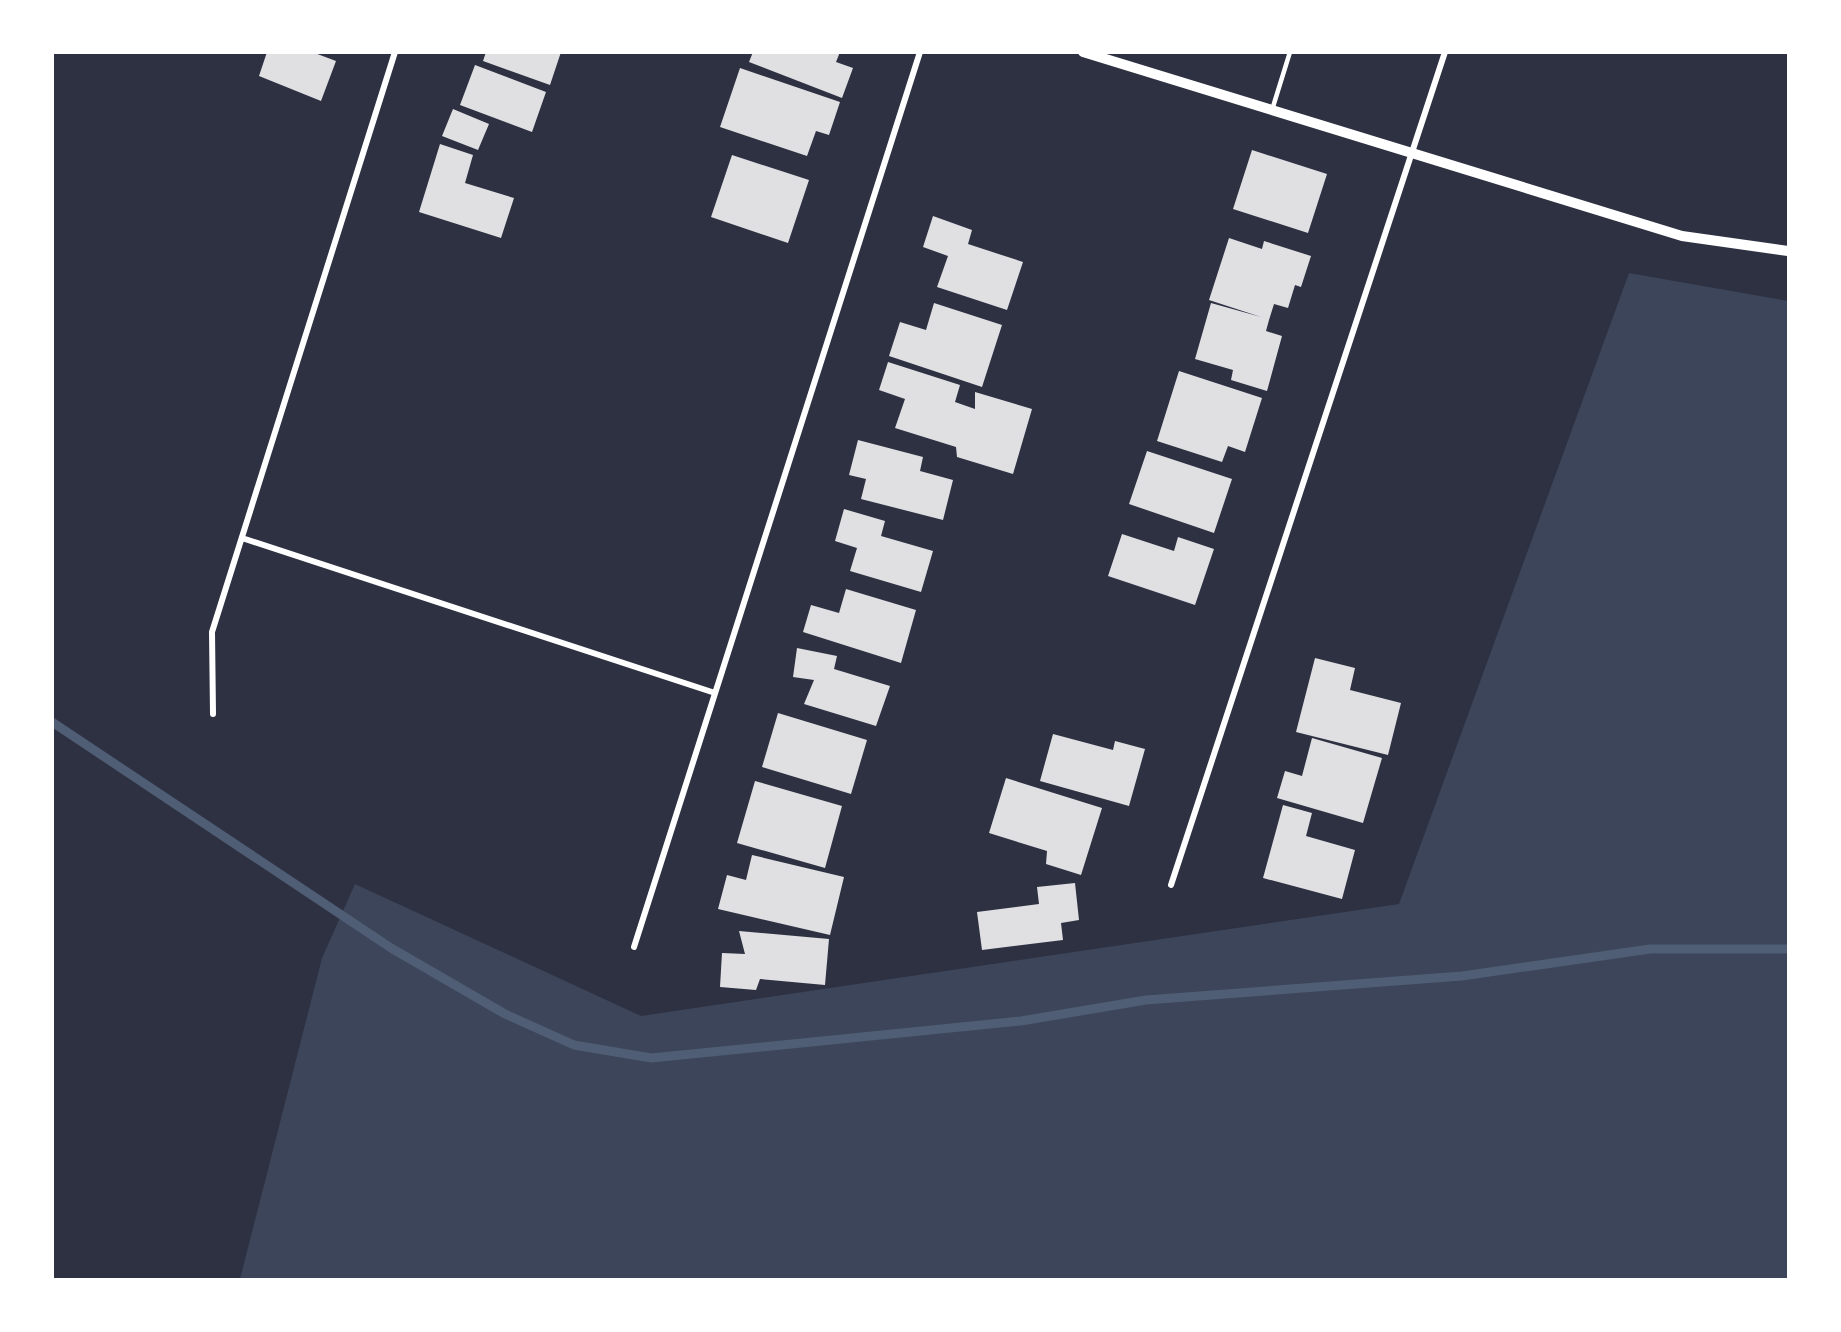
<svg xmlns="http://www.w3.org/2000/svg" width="1841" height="1332" font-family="Barlow,sans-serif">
<rect width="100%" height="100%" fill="#2d3142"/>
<path fill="#3c4559" d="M 1629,273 L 1788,301 L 1788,1279 L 240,1279 L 322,958 L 355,884 L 641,1016 L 1399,904 Z"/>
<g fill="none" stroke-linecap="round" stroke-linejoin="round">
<path stroke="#4f5d75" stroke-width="9" d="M 52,722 L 391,948 L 505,1014 L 574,1045 L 651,1058 L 1021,1021 L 1146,1000 L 1462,976 L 1650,949 L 1788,949"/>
</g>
<path fill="#e0e0e3" d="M 267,52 L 312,52 L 336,61 L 321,101 L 259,76 Z
M 486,52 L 561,52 L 550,85 L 483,61 Z
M 753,52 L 840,52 L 836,62 L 853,68 L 842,98 L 749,62 Z
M 475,65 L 546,92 L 532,132 L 460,105 Z
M 740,68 L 840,102 L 829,135 L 816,131 L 807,156 L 720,127 Z
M 453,109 L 489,124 L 478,150 L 442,136 Z
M 440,144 L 473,155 L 465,183 L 514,198 L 501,238 L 419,212 Z
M 1252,150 L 1327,174 L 1308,233 L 1233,209 Z
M 732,155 L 809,180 L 788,243 L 711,217 Z
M 933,216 L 972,230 L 968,244 L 1023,262 L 1007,310 L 937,287 L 948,256 L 923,247 Z
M 1229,238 L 1262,249 L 1264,241 L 1311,256 L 1301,287 L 1295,285 L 1288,308 L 1274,304 L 1269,320 L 1266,331 L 1282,336 L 1267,391 L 1231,380 L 1233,370 L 1195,359 L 1211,303 L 1261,317 L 1209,300 Z
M 934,303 L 1002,325 L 982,387 L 889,356 L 900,322 L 926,330 Z
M 888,362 L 960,385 L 955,402 L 975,409 L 975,392 L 1032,409 L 1013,474 L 957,457 L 956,447 L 895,428 L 905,399 L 879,390 Z
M 1179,371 L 1262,398 L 1245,452 L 1228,446 L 1222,462 L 1157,441 Z
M 858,440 L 923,457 L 920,471 L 953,480 L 943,520 L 861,499 L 866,479 L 849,475 Z
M 1147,451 L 1232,479 L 1214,533 L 1129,504 Z
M 844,509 L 885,521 L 881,536 L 933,551 L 921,592 L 850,571 L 857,548 L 835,541 Z
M 1122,534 L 1174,551 L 1178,537 L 1214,549 L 1195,605 L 1108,576 Z
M 846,589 L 916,610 L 901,663 L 803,632 L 811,605 L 839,613 Z
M 797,648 L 837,656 L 834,669 L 890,686 L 876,726 L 804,704 L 814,680 L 793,677 Z
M 1315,658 L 1355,668 L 1350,690 L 1401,703 L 1388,755 L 1296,732 Z
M 778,713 L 867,740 L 851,794 L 762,767 Z
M 1053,734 L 1113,750 L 1115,741 L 1145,749 L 1129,806 L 1040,781 Z
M 1312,738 L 1382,758 L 1363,823 L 1277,798 L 1285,771 L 1302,776 Z
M 1006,778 L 1102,808 L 1081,875 L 1046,864 L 1047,851 L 989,833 Z
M 755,781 L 842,806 L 825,868 L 737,843 Z
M 1283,805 L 1312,813 L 1306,836 L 1355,850 L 1342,899 L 1263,878 Z
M 752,855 L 844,877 L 830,935 L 718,909 L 727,875 L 746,880 Z
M 1075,883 L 1079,920 L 1061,923 L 1063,940 L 982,950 L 977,912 L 1039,904 L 1037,887 Z
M 739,931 L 829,939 L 825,985 L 760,979 L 756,990 L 720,987 L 722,953 L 745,954 Z"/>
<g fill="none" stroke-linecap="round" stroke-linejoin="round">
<path stroke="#fff" stroke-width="4.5" d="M 1272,110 L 1290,52"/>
<path stroke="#fff" stroke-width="6" d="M 242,538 L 715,693
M 213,714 L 212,632 L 395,52
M 1171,885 L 1445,52
M 634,947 L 920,52"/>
<path stroke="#fff" stroke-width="10" d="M 1083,52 L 1682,236 L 1788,251"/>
</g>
<rect width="1841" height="1332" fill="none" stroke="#ffffff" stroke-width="108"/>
</svg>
